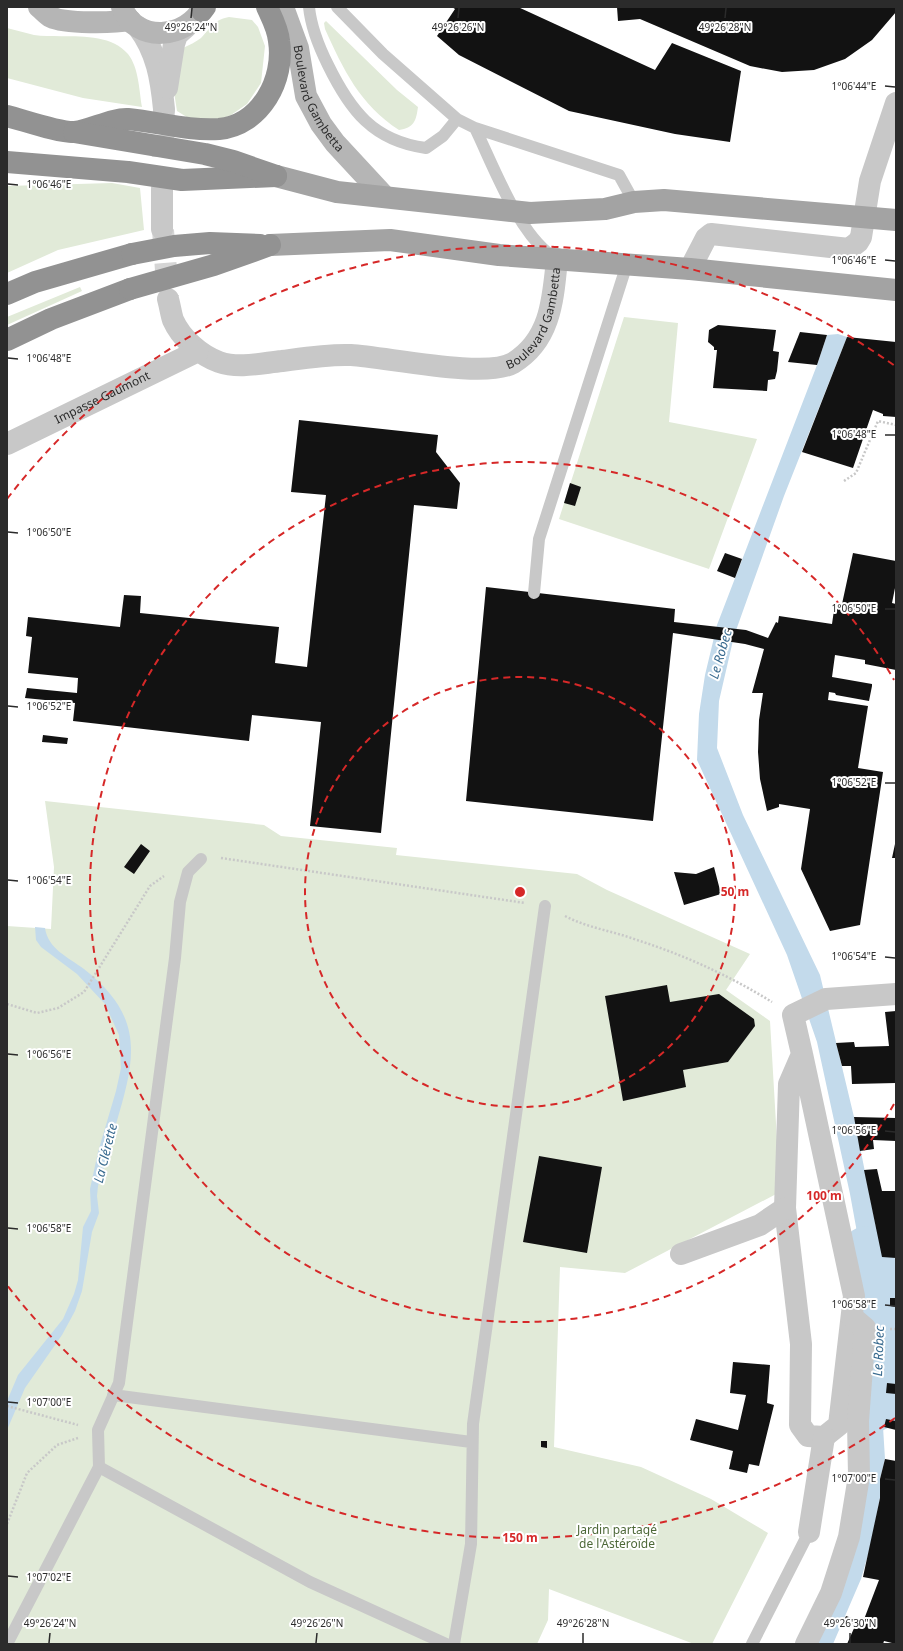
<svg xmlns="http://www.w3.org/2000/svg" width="903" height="1651" font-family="'Noto Sans',sans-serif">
<rect width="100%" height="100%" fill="#fff"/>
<path fill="#e1ead8" d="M 229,17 L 252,20 L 258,27 L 265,46 L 261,83 L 247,104 L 231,115 L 216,121 L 190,119 L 177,111 L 174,92 L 183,48 C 189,45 196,42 201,38 C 212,27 211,21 229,17 Z
M 326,21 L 397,90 L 418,107 C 416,121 414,128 399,130 C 360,105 343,69 325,29 L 324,23 Z
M 7,28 C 16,30 25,33 34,35 C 62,39 107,29 128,54 C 139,68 139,90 142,107 L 83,98 L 7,78 Z
M 112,183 L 140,188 L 144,230 L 58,250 L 7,273 L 7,186 Z
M 80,287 L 82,291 L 7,325 L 7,317 Z
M 624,317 L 678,323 L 669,422 L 757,439 L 709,569 L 559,519 Z
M 45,801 L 264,825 L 281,836 L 397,848 L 396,855 L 577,874 L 607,890 L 750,954 L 726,990 L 770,1021 L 780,1192 L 625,1273 L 560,1267 L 554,1447 L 641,1467 L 711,1499 L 768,1533 L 712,1644 L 694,1644 L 549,1589 L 548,1620 L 537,1644 L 7,1644 L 7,926 L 51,929 L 54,867 Z"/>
<path fill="#c3daeb" d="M 838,334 L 847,337 L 784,496 L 734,636 L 719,701 L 717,748 L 743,815 L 820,975 L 854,1117 L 882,1257 L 889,1324 L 869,1323 L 867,1287 L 850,1194 L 817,1042 L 787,955 L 697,760 L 699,714 L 705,675 L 717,625 L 817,365 L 827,335 Z
M 35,927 L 45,928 C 48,949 68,957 84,969 C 145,1017 136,1057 116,1124 C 110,1145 105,1166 98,1186 L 97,1196 L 99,1213 L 92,1232 L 82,1291 L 75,1311 L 62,1335 L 25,1388 L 7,1430 L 7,1401 L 18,1375 L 63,1319 L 74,1294 L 78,1280 L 83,1227 L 91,1211 L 90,1189 L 98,1152 L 116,1091 L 121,1068 L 119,1035 L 105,1004 L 77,974 L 41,947 L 36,940 Z
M 872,1333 L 889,1334 L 883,1427 L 885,1459 L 880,1479 L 880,1498 L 870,1548 L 861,1579 L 833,1644 L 815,1644 L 867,1465 Z"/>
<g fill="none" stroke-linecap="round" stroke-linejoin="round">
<path stroke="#c3daeb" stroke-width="52" d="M 867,1252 L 879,1311 L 874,1406"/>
</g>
<path fill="#121212" d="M 452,7 L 518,7 L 655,70 L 672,43 L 741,71 L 730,142 L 675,134 L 569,111 L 459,55 L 437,36 L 455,9 Z
M 617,7 L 896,7 L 896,12 L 872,40 L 845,59 L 814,70 L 782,72 L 750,66 L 640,19 L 618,21 Z
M 718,325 L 776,330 L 773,351 L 779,352 L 777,371 L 775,379 L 768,380 L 767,391 L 713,388 L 717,350 L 714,350 L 714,347 L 708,342 L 709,330 Z
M 800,332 L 827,335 L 817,365 L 788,362 Z
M 847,337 L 896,342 L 896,417 L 883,416 L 883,414 L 873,410 L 853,468 L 802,452 Z
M 299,420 L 438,435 L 436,452 L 460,483 L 457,509 L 414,505 L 381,833 L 310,826 L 321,722 L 252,715 L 249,741 L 73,721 L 75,703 L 25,698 L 27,688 L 77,693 L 78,678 L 28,673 L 32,637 L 26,636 L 28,617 L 120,627 L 124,595 L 141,596 L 140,613 L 279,627 L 275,663 L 307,667 L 326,495 L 291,492 Z
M 570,483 L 581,487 L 575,506 L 564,503 Z
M 725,553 L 742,559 L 735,578 L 717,571 Z
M 853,553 L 896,561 L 896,583 L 892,603 L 896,604 L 896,670 L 865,664 L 865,660 L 835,655 L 832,677 L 872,684 L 872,686 L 869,701 L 836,695 L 835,693 L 829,692 L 828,700 L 868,706 L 858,768 L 883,772 L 860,925 L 830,931 L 801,869 L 810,809 L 779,804 L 779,807 L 767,811 L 760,779 L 758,752 L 759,720 L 763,693 L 752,693 L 764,649 L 745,644 L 673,633 L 653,821 L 466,801 L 486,587 L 675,609 L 674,622 L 746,630 L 768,638 L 776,622 L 778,623 L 779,616 L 832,624 L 835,603 L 842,604 Z
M 43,735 L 68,738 L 67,744 L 42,742 Z
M 141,844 L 150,851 L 134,874 L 124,867 Z
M 895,844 L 896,844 L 896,858 L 892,858 Z
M 714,867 L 721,894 L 684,905 L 674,872 L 696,874 Z
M 667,985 L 670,1002 L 719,994 L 754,1019 L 755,1026 L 728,1062 L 683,1070 L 686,1087 L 623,1101 L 605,996 Z
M 896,1011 L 896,1083 L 852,1084 L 851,1066 L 842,1066 L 836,1043 L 854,1042 L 855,1047 L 889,1046 L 885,1012 Z
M 854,1117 L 896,1118 L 896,1141 L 873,1140 L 874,1149 L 860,1151 Z
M 539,1156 L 602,1167 L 587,1253 L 523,1242 Z
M 877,1169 L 882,1191 L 896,1191 L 896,1258 L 882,1257 L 864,1170 Z
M 890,1298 L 896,1298 L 896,1307 L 890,1306 Z
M 733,1362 L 770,1365 L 767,1403 L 774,1405 L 759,1466 L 749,1464 L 747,1473 L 729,1469 L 733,1451 L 690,1440 L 696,1419 L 738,1430 L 746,1395 L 730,1393 Z
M 887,1383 L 896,1384 L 896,1394 L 886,1393 Z
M 886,1419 L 896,1421 L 896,1430 L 884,1427 Z
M 541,1441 L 547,1441 L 547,1448 L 541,1447 Z
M 885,1459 L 896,1461 L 896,1644 L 884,1641 L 883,1644 L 847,1644 L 855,1626 L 843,1623 L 846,1616 L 863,1622 L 879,1580 L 863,1577 L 880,1498 L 880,1479 Z"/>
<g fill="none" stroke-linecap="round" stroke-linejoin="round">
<path stroke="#d5d5d5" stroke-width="22" stroke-dasharray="22 11" stroke-linecap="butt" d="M 162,190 L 164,109
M 163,230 L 168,297"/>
<path stroke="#c8c8c8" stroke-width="2.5" stroke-dasharray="2 2" stroke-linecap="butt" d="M 844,481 L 856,473 L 878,421 L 896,425
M 221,858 L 525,903
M 565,916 C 588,928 613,931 637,940 C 684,955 730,976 772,1002
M 7,1004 L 37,1013 L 58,1008 L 84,992 L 150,886 L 164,876
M 890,1329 L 896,1329
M 7,1406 L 78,1425
M 7,1524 L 27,1473 L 57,1445 L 78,1438"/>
<path stroke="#c8c8c8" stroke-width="12" d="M 309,7 C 311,27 319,47 328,65 C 350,110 373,141 426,148 L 443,136 L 457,119
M 337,7 L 383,54 L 457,119 L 475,128 L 619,175 L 634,202
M 475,128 C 493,165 518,233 552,256
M 534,593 L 539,539 L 627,264
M 113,1395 L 471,1442
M 99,1467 L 310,1582 L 446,1644
M 7,1644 L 99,1467 L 98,1430 L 119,1383 L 175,958 L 180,902 L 188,872 L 201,859
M 454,1644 L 471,1544 L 473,1424 L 545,906
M 752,1644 L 809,1532"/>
<g stroke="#c8c8c8" stroke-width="22">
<path d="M 138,27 C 157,52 161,79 164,109"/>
<path d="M 167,88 L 174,44 L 177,35 L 186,27"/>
<path d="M 162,229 L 162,190"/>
<path d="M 690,269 L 706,238 L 711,234 L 849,249 L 858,242 L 861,237 L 870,181 L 896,103"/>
<path id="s1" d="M 168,299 C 170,306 171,314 173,320 C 181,338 200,355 219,362 C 239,369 262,363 282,361 C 304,358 328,354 351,355 C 386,357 486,379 513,363 C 551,340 553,299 557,259"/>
<path id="s2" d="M 7,444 L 198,351"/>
<path d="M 802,1054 L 789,1084 L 785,1208 L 801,1344 L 800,1425 L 808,1436 L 824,1437 L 839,1425 L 854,1296 L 802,1054 L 793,1015 L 826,999 L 896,994"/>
<path d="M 681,1254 L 760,1225 L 785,1208"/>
<path d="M 809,1532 L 824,1437"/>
<path d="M 806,1644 L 831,1593 L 849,1537 L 859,1476 L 858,1421 L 865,1328 L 852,1317"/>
</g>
<g stroke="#b5b5b5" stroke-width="22">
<path d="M 39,7 C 43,10 47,15 51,17 C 65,24 114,23 130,20"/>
<path d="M 122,7 C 135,44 188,39 203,7"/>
<path id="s3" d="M 283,7 L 298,48 L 306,96 L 321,124 L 335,143 L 385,197"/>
</g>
<path stroke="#a3a3a3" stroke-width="22" d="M 276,176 L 337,192 L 530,213 L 605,209 L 634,202 L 664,200 L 896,220
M 270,245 L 390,240 L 499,255 L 690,269 L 896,290"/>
<path stroke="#929292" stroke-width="22" d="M 202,11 L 205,7
M 7,116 C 23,120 60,133 75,132 C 91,130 113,118 128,119 C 159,122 188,131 219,129 C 261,125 285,79 279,41 C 278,29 272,18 267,7
M 7,162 L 128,172 L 182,180 L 276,176
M 7,294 L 35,282 L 132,254
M 7,340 L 51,319 L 130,289"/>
<path stroke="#929292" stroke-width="22" d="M 74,132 L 205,154 L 233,161 L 276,176
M 132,254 L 174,246 L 210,243 L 260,245
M 130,289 L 214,265 L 270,245"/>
</g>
<path fill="none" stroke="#2b2b2b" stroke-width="1.5" d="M 191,18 L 192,8M 458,18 L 459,8M 725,18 L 726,8M 885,86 L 895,87M 8,184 L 18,185M 885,260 L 895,261M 8,358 L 18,359M 885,435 L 895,435M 8,532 L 18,533M 885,609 L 895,609M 8,706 L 18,707M 885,783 L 895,783M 8,880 L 18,881M 885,957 L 895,958M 8,1054 L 18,1055M 885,1131 L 895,1132M 8,1228 L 18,1229M 885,1305 L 895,1306M 8,1402 L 18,1403M 885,1479 L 895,1480M 8,1576 L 18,1577M 49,1643 L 50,1633M 316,1643 L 317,1633M 583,1643 L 583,1633M 850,1643 L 850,1633"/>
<g fill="none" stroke="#d62828" stroke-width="2" stroke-dasharray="7 5">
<circle cx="520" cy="892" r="215"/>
<path d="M894 1104A430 430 0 1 1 894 680"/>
<path d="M895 1418A646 646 0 0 1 7 1285M7 499A646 646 0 0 1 895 366"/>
</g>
<g text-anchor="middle" stroke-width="4" stroke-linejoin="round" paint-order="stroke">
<g font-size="12" fill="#2b2b2b" stroke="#fff">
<text dy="4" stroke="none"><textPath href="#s3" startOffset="99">Boulevard Gambetta</textPath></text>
<text dy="4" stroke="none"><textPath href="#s1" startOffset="433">Boulevard Gambetta</textPath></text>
<text dy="4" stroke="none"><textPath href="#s2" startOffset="106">Impasse Gaumont</textPath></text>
</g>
<g font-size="12" fill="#4d6838" stroke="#fff">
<text x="617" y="1534">Jardin partagé<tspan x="617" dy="14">de l'Astéroïde</tspan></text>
</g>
<g font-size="13" font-style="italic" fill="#386a8f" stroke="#fff">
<text transform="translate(720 654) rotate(-74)" y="5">Le Robec</text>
<text transform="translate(105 1153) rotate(-76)" y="5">La Clérette</text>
<text transform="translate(878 1351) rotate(-88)" y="5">Le Robec</text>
</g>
</g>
<g font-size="10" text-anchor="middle" fill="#2b2b2b" stroke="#fff" stroke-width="4" stroke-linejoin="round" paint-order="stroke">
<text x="191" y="31">49°26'24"N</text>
<text x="458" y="31">49°26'26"N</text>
<text x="725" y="31">49°26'28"N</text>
<text x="854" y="90">1°06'44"E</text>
<text x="49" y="188">1°06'46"E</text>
<text x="854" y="264">1°06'46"E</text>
<text x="49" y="362">1°06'48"E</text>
<text x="854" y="438">1°06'48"E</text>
<text x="49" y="536">1°06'50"E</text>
<text x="854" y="612">1°06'50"E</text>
<text x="49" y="710">1°06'52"E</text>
<text x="854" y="786">1°06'52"E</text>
<text x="49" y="884">1°06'54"E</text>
<text x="854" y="960">1°06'54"E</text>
<text x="49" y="1058">1°06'56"E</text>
<text x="854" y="1134">1°06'56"E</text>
<text x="49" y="1232">1°06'58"E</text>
<text x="854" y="1308">1°06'58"E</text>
<text x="49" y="1406">1°07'00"E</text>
<text x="854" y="1482">1°07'00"E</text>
<text x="49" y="1581">1°07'02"E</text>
<text x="50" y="1627">49°26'24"N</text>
<text x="317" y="1627">49°26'26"N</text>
<text x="583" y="1627">49°26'28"N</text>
<text x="850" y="1627">49°26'30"N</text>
</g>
<circle cx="520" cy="892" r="6" fill="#d62828" stroke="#fff" stroke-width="2"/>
<g font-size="12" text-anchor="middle" font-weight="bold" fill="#d62828" stroke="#fff" stroke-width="4" stroke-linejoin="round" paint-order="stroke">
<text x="735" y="896">50 m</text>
<text x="824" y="1200">100 m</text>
<text x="520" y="1542">150 m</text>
</g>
<rect width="903" height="1651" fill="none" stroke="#2b2b2b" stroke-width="16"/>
</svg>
